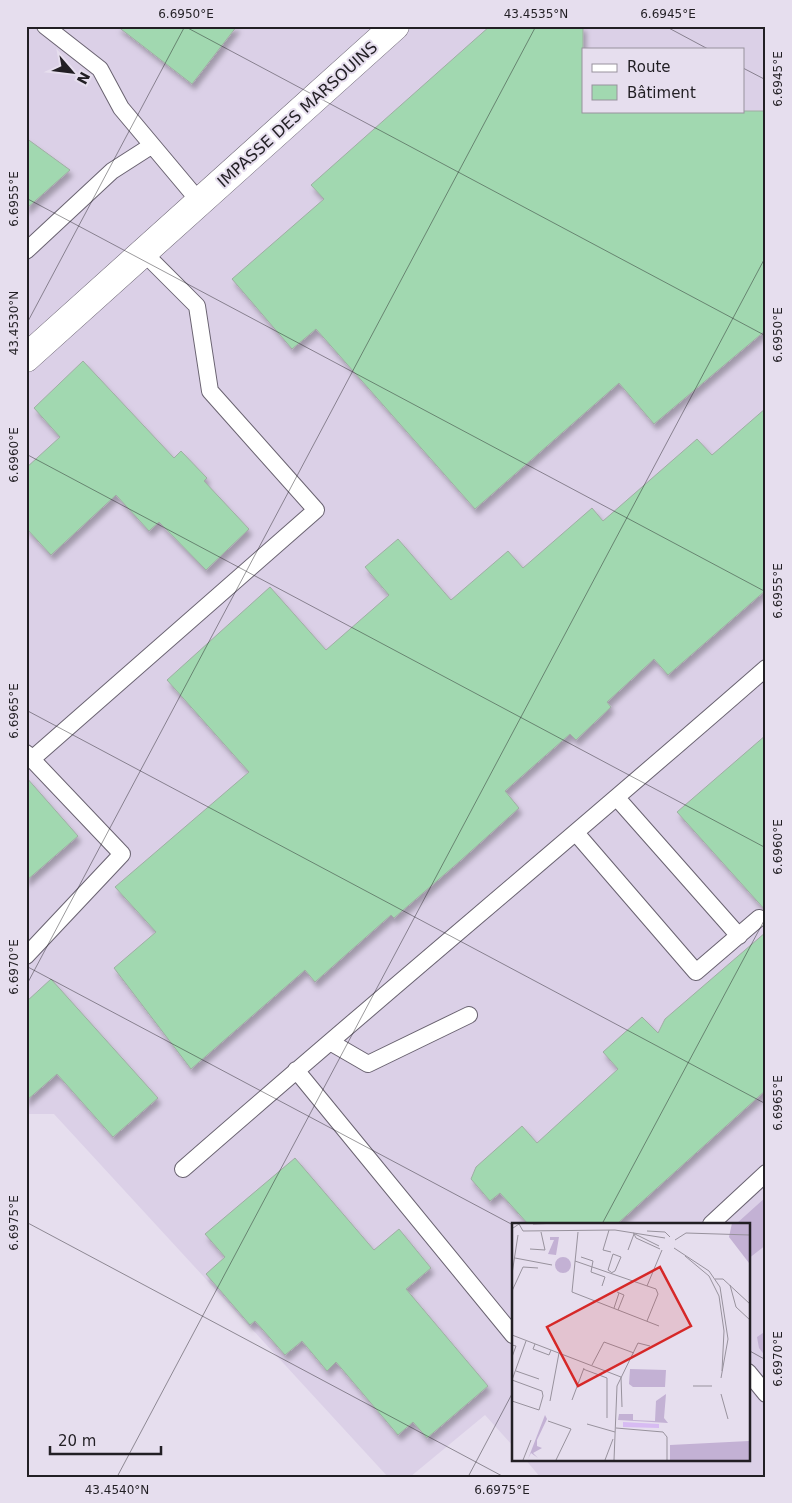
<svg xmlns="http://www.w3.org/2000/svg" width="792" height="1503" font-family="'DejaVu Sans',sans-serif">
<defs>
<filter id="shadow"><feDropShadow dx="3" dy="5.5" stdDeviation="2.5" flood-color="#0004"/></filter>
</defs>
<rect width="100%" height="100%" fill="#e6deee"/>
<path fill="#dbd0e7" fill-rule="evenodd" d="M 26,26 L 766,26 L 766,1477 L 540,1477 L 525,1459 L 748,1459 L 748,1224 L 513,1224 L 513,1446 L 485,1415 L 410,1477 L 388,1477 L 54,1114 L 26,1114 ZM 583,49 L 743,49 L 743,111 L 583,111 Z"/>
<path fill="#c3b1d4" d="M 766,1197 L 766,1245 L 748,1259 L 748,1224 L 736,1224 Z
M 766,1331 L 766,1357 L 759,1348 L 757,1337 Z"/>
<path fill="#a1d8b0" stroke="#9faea3" filter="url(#shadow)" d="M 117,26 L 237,26 L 192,84 Z
M 490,26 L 583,26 L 583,111 L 766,111 L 766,330 L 654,424 L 619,383 L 475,509 L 316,329 L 292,349 L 232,279 L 324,199 L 311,185 Z
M 26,138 L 70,170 L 26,209 Z
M 83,361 L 174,458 L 181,451 L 207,478 L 204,481 L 249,529 L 206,570 L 159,522 L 149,531 L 116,495 L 51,555 L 26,528 L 26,468 L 60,437 L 34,408 Z
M 766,408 L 766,590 L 668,675 L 654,659 L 607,702 L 611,707 L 576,740 L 570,734 L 505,791 L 519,808 L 460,861 L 394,918 L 391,915 L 315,982 L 305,970 L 191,1069 L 114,968 L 156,932 L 115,887 L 249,772 L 167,680 L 270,587 L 326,650 L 389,595 L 365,567 L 398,539 L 451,600 L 508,551 L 523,568 L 592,508 L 603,521 L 697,439 L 712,455 Z
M 766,735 L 766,911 L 677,812 Z
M 26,777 L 78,836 L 26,881 Z
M 766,932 L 766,1090 L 617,1224 L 528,1224 L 500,1193 L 490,1201 L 471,1179 L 476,1167 L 522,1126 L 537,1143 L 618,1069 L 603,1052 L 642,1017 L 658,1033 L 665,1019 Z
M 51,979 L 158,1098 L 113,1137 L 57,1074 L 26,1101 L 26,1002 Z
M 295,1158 L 374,1250 L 399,1229 L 431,1268 L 406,1289 L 488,1386 L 427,1438 L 413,1422 L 398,1435 L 336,1362 L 327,1371 L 302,1341 L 285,1355 L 255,1321 L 250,1325 L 206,1274 L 225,1257 L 205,1234 Z"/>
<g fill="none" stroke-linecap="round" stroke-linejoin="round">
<g stroke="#696270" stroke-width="18">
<path id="lane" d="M 45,26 L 100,69 L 121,108 L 199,201
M 26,251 L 112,171 L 151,146
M 26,753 L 122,854 L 26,956
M 32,759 L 316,510 L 210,391 L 197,306 L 143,252
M 617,798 L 739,936
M 576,833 L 696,972 L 759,918
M 330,1042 L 368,1064 L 469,1015
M 296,1070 L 513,1335
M 183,1169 C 376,1000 573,837 766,668
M 711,1224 L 766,1173
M 748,1372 L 766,1394"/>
</g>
<g stroke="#696270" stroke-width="29">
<path id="street" d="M 26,358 L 395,26"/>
</g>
<use href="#lane" stroke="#fff" stroke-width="16"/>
<use href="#street" stroke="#fff" stroke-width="28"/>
</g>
<path fill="none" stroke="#221f24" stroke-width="1" stroke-opacity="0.45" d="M 184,26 L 766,336M 665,26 L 708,49M 743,68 L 766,80M 26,198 L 766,592M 26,325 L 185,26M 26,454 L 766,848M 26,710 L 766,1104M 26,966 L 513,1225M 26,986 L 536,26M 26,1222 L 504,1477M 602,1224 L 766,917M 748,1350 L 766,1360M 117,1477 L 766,256M 468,1477 L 513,1392"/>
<g text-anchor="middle" stroke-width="4" stroke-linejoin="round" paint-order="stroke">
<g font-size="16" fill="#221f24" stroke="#e6deee">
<text transform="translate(297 114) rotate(-42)" y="6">IMPASSE DES MARSOUINS</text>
</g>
</g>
<g transform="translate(512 1223)">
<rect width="238" height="238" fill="#e6deee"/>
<path d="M 220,0 L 237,0 L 237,40 L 217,14 ZM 38,14 L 47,14 L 44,32 L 36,31 L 42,17 L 38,17 ZM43 42a8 8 0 1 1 16 0a8 8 0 1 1-16 0ZM 118,146 L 154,147 L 153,164 L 121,164 L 117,161 ZM 154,171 L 152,195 L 156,200 L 106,197 L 107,191 L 121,191 L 121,197 L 143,198 L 144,178 ZM 33,192 L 35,196 L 25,217 L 25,223 L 30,225 L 21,230 L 26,235 L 19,230 L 16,236 ZM 237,218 L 237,237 L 158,237 L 158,222 Z" fill="#c3b1d4"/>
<path d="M 111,199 L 147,201 L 147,205 L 111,204 Z" fill="#d7bbf2"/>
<path fill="none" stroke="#98929d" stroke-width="1" d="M 21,1 L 48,0M 1,5 L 7,1 L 11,8M 97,7 L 91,27 L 99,29M 11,8 L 103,7 L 153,15M 135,8 L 153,9 L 158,14M 66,9 L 60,69 L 147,103M 121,10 L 147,23M 122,11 L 124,15 L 148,26M 163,17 L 174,10 L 238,12M 162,25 L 197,48 L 208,64 L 216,116 L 209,155M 18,26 L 33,27 L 29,9M 116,27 L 122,11M 173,33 L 197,53 L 207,73 L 212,108 L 210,148M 69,34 L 81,38 L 79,49 L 93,54 L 90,63M 3,35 L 40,42M 63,38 L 144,66 L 146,71 L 135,98M 99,50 L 103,48 L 109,34 L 101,31 L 96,47 L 99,49M 0,51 L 6,12M 203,56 L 211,56 L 238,81M 218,62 L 224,84 L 238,97M 135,63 L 150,27M 0,68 L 11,44 L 26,45M 105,69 L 112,72 L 106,87M 102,85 L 107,70M 0,112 L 109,154 L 110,184M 23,121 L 21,126 L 37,132 L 39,127M 0,122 L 4,123 L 0,134M 80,142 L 92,119 L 122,130M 71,146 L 95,155 L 95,195M 4,148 L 27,156M 0,157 L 30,168 L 31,173 L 27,187 L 0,178M 0,157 L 14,118M 181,163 L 200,163M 209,171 L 216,196M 60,177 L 72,145M 38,178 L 47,130M 36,198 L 59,206 L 44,237M 75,201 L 103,209M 104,205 L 151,209 L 155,214 L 155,237M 11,237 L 19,217M 93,237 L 101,216M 102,237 L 105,163 L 126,120 L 138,123"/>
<path fill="#d62828" fill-opacity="0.15" stroke="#d62828" stroke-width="2.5" d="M 148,44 L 179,103 L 66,163 L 35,104 Z"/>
<rect width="238" height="238" fill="none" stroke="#221f24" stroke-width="2.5"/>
</g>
<rect width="792" height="1503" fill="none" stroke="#e6deee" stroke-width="55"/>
<rect x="582" y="48" width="162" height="65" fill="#e6deee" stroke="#98929d"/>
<rect x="592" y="64" width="25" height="8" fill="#ffffff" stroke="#98929d"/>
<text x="627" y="72" font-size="15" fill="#221f24">Route</text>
<rect x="592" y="85" width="25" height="15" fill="#a1d8b0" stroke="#98929d"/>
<text x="627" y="98" font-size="15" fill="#221f24">Bâtiment</text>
<g transform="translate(72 72) rotate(118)" stroke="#e6deee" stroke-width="4" paint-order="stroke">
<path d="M0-4L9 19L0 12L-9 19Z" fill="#221f24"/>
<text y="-8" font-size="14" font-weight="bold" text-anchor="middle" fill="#221f24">N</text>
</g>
<path d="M50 1446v8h111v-8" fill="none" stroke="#221f24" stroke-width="2.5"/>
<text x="58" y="1446" font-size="15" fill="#221f24" stroke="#e6deee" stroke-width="4" paint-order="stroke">20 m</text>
<rect x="28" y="28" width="736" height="1448" fill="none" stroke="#221f24" stroke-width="2"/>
<g font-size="12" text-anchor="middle" fill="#221f24">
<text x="186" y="18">6.6950°E</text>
<text x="536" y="18">43.4535°N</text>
<text x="668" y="18">6.6945°E</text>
<text transform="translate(778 79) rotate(-90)" y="4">6.6945°E</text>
<text transform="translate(14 199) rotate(-90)" y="4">6.6955°E</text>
<text transform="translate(14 323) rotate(-90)" y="4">43.4530°N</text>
<text transform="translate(778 335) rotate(-90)" y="4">6.6950°E</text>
<text transform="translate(14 455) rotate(-90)" y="4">6.6960°E</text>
<text transform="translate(778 591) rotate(-90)" y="4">6.6955°E</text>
<text transform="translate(14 711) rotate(-90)" y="4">6.6965°E</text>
<text transform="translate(778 847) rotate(-90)" y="4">6.6960°E</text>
<text transform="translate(14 967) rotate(-90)" y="4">6.6970°E</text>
<text transform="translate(778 1103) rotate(-90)" y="4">6.6965°E</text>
<text transform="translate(14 1223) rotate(-90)" y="4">6.6975°E</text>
<text transform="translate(778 1359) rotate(-90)" y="4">6.6970°E</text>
<text x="117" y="1494">43.4540°N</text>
<text x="502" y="1494">6.6975°E</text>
</g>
</svg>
